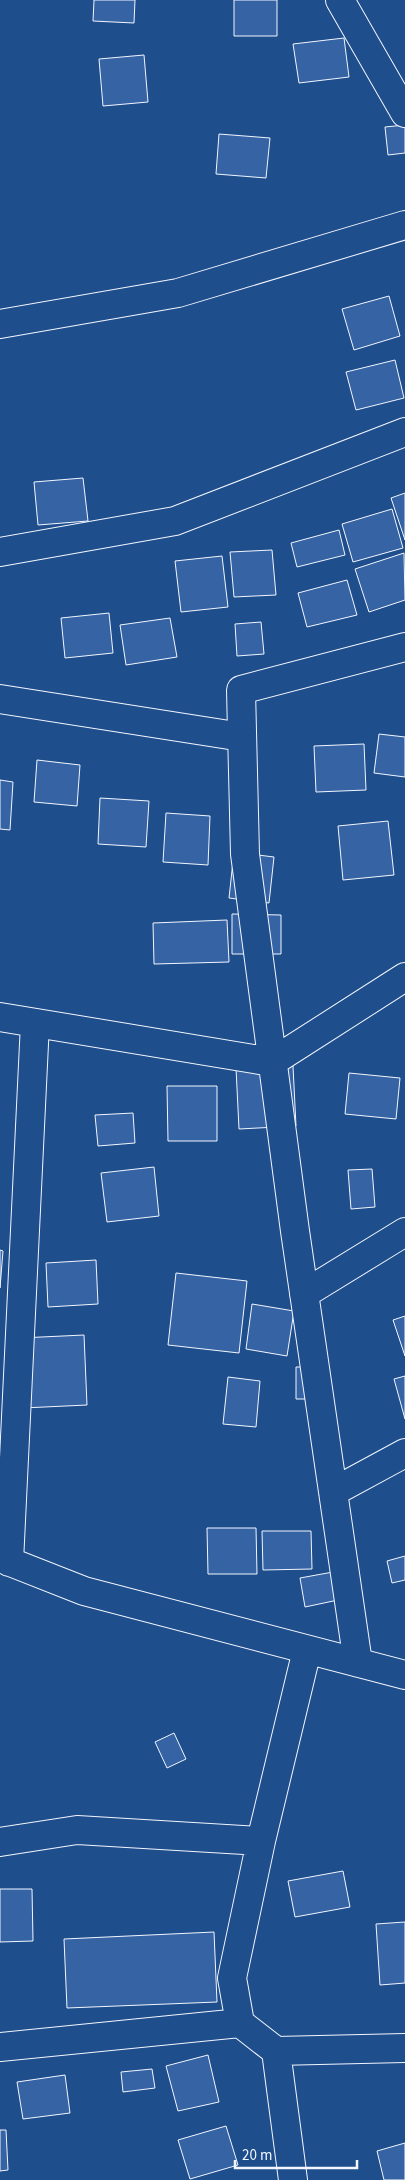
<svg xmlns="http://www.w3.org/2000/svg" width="405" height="2180" font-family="'Source Sans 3',sans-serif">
<rect width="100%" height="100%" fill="#1f4e8c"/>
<path fill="#3563a3" stroke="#f2f6ff" d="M 94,0 L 135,0 L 134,23 L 93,21 Z
M 234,0 L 277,0 L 277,36 L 234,36 Z
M 344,38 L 349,77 L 299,83 L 293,44 Z
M 144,55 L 148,102 L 103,106 L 99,59 Z
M 405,125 L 405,153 L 388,155 L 385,127 Z
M 219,134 L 270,138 L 266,178 L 216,174 Z
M 389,296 L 400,336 L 354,350 L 342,309 Z
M 395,360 L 404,398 L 356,410 L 346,372 Z
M 83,478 L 88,521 L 38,525 L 34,482 Z
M 405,493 L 405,540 L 391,498 Z
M 392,509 L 403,548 L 353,562 L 342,524 Z
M 339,530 L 345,555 L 297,567 L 291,543 Z
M 272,550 L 276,595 L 234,597 L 230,552 Z
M 404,553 L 405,600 L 369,612 L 355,569 Z
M 222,556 L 228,607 L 181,612 L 175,561 Z
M 347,580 L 357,615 L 307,627 L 298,593 Z
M 109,613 L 113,653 L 65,658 L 61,618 Z
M 170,618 L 177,657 L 126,665 L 120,625 Z
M 261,622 L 264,654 L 237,656 L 235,624 Z
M 379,734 L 405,737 L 405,777 L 374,773 Z
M 364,744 L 366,790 L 316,792 L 314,746 Z
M 37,760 L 80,765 L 77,806 L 34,802 Z
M 0,780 L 13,782 L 10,830 L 0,829 Z
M 100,798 L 149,801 L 146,847 L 98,844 Z
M 166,813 L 210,816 L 208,865 L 163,862 Z
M 388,821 L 394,875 L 343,880 L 338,826 Z
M 234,852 L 274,857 L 269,903 L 229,898 Z
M 232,914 L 281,915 L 281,954 L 232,954 Z
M 227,920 L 229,962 L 154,964 L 153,923 Z
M 293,1066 L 296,1126 L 239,1129 L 236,1068 Z
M 349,1073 L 400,1078 L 396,1119 L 345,1114 Z
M 167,1086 L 217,1086 L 217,1141 L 168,1141 Z
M 133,1113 L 135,1143 L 98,1146 L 95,1115 Z
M 154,1167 L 159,1216 L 107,1222 L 101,1173 Z
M 372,1169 L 375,1207 L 351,1209 L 348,1170 Z
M 0,1250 L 3,1251 L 0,1288 Z
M 96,1260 L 98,1304 L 48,1307 L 46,1263 Z
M 176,1273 L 247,1281 L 239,1353 L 168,1345 Z
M 252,1304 L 294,1311 L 287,1356 L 246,1349 Z
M 405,1316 L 405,1356 L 393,1320 Z
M 84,1335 L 87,1405 L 23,1408 L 20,1338 Z
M 296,1367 L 318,1367 L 318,1399 L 296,1399 Z
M 405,1376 L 405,1419 L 394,1379 Z
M 228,1377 L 260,1381 L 256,1427 L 223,1424 Z
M 207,1528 L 256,1528 L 257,1574 L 208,1574 Z
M 262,1531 L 311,1531 L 312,1569 L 263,1570 Z
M 405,1556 L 405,1580 L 392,1583 L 387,1561 Z
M 333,1572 L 338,1600 L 305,1607 L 300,1578 Z
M 174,1733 L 186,1759 L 167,1768 L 155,1742 Z
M 343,1871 L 350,1907 L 295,1917 L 288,1881 Z
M 0,1889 L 32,1889 L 33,1941 L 0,1942 Z
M 405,1922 L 405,1983 L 380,1985 L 376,1924 Z
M 214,1932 L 217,2002 L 67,2008 L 64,1939 Z
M 208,2055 L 219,2102 L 178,2111 L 166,2066 Z
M 152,2069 L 155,2088 L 123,2092 L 121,2072 Z
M 65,2075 L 70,2113 L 23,2119 L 17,2082 Z
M 226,2126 L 238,2165 L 190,2179 L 178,2140 Z
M 0,2130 L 6,2130 L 8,2170 L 0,2171 Z
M 405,2143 L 405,2180 L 384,2180 L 377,2151 Z"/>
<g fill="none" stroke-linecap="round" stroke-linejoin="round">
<g stroke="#f2f6ff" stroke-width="30">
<path id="street" d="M 340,0 L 405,113
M 0,324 L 178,293 L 405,225
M 0,552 L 175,521 L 405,432
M 0,699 L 242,737
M 0,1017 L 272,1062 L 405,977
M 304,1294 L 405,1232
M 333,1492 L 405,1453
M 0,1558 L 84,1591 L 405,1675
M 9,1562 L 35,1023
M 307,1650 L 261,1841 L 232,1978 L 240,2023 L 276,2051 L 405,2048
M 358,1663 L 295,1231 L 245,854 L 241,690 L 405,647
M 0,1842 L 77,1830 L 261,1841
M 0,2047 L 240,2023
M 276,2051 L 293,2180"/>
</g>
<use href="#street" stroke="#1f4e8c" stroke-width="28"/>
</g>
<path d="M235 2160v8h122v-8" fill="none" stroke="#f2f6ff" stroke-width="2.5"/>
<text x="242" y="2160" font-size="15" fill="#f2f6ff" stroke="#1f4e8c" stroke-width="4" paint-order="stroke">20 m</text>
</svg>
